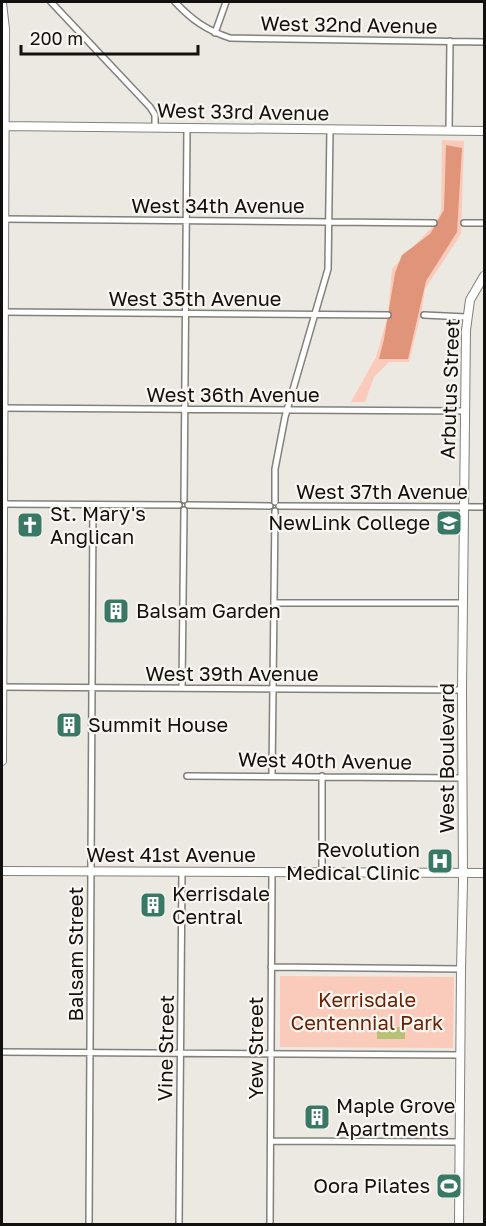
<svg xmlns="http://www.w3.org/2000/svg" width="486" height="1226" font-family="'Golos Text',sans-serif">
<rect width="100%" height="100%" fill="#ece8e2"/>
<path fill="#facbba" d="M 442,140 L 464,141 L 461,234 L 425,289 L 422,309 L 409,362 L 389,362 L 374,377 L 365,402 L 351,402 L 376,357 L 388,315 L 392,269 L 436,223 L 441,211 Z
M 280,976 L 454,977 L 453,1048 L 280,1047 Z"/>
<path fill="#e09479" d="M 446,145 L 462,148 L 457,232 L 426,281 L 408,359 L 379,359 L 384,339 L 395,273 L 402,255 L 430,234 L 444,210 Z"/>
<path fill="#b6c175" d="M 377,1027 L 405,1027 L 405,1039 L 377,1039 Z"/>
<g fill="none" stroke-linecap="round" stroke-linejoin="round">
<g stroke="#83807b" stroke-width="8">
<path id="street" d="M 51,2 L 150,107 L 155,115 L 155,127
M 175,2 C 192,20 206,30 230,38 L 484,42
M 215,33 L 226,2
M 449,130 L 450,41
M 3,219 L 434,223
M 464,223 L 484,223
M 2,312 L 388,315
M 424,315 L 466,317
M 2,408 L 465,411
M 184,500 L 187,128
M 275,502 L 275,469 L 285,417 L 328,269 L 330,129
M 2,504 L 179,505
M 188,505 L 270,506
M 279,506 L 484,507
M 274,603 L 463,603
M 2,687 L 462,690
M 182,688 L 184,510
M 272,775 L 275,511
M 187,776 L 463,778
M 322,776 L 322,873
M 271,967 L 461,969
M 2,1052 L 460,1055
M 271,1141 L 460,1142
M 89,1224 L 93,505
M 179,1224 L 182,872
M 270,1224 L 272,872"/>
</g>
<g stroke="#83807b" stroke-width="10">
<path id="secondary" d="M 2,3 L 5,29 L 2,761
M 2,126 L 484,131
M 2,871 L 484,873
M 459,1224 L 461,969 L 463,882 L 462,690 L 466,330 L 470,300 L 484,276"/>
</g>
<use href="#street" stroke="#fff" stroke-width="5"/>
<use href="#secondary" stroke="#fff" stroke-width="8"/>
</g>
<defs>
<g id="university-square" transform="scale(1.35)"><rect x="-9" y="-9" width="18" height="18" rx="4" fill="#397865" stroke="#f9f5f0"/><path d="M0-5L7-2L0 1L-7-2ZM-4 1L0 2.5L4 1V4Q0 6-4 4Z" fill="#fff"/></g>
<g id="church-square" transform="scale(1.35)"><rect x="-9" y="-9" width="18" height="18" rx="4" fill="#397865" stroke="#f9f5f0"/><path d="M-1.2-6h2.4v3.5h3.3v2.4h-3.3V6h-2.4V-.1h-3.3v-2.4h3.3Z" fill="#fff"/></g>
<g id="building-square" transform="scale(1.35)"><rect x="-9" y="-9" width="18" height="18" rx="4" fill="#397865" stroke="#f9f5f0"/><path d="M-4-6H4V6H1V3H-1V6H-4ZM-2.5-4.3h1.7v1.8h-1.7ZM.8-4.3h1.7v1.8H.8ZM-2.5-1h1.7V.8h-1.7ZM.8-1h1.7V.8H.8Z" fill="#fff"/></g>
<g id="hospital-square" transform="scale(1.35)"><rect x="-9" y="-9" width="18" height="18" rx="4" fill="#397865" stroke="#f9f5f0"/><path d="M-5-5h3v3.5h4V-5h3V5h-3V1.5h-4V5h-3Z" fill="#fff"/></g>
<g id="stadium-square" transform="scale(1.35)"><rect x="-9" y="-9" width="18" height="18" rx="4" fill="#397865" stroke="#f9f5f0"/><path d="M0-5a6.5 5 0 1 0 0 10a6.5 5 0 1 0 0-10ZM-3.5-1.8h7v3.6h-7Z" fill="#fff"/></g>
</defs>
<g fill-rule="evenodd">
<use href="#university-square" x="449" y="523"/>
<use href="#church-square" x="30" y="525"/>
<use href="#building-square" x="116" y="611"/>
<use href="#building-square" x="69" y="725"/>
<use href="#hospital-square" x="440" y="861"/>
<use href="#building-square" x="153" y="905"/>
<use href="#building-square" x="317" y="1117"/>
<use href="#stadium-square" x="449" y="1186"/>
</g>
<g text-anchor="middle" stroke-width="4.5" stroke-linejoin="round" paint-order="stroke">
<g font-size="20" fill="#12110f" stroke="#f9f5f0">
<text transform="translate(349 25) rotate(1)" y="7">West 32nd Avenue</text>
<text transform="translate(243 112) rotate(1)" y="7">West 33rd Avenue</text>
<text x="218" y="213">West 34th Avenue</text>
<text x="195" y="306">West 35th Avenue</text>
<text transform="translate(450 389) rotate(-88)" y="7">Arbutus Street</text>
<text x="233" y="402">West 36th Avenue</text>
<text x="382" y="499">West 37th Avenue</text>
<text x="232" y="681">West 39th Avenue</text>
<text transform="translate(447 758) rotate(-90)" y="7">West Boulevard</text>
<text transform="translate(325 761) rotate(1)" y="7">West 40th Avenue</text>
<text x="171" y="862">West 41st Avenue</text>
<text transform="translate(76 954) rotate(-90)" y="7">Balsam Street</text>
<text transform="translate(166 1048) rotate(-89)" y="7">Vine Street</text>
<text transform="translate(256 1048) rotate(-90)" y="7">Yew Street</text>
</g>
<g font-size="20" fill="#12110f" stroke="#f9f5f0" text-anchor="start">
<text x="50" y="521">St. Mary's<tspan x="50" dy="23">Anglican</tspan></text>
<text x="430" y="530" text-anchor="end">NewLink College</text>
<text x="136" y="618">Balsam Garden</text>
<text x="88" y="732">Summit House</text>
<text x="420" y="857" text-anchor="end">Revolution<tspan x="420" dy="23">Medical Clinic</tspan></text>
<text x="172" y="901">Kerrisdale<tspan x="172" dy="23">Central</tspan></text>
<text x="336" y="1113">Maple Grove<tspan x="336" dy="23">Apartments</tspan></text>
<text x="430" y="1193" text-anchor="end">Oora Pilates</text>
</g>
<g font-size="20" fill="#662305" stroke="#f9f5f0">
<text x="367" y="1007">Kerrisdale<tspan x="367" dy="23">Centennial Park</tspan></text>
</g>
</g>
<rect width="486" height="1226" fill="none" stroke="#12110f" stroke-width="6"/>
<path d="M21 45v9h177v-9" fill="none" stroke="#12110f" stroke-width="3"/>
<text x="30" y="45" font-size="18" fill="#12110f" stroke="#f9f5f0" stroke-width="4.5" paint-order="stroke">200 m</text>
</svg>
